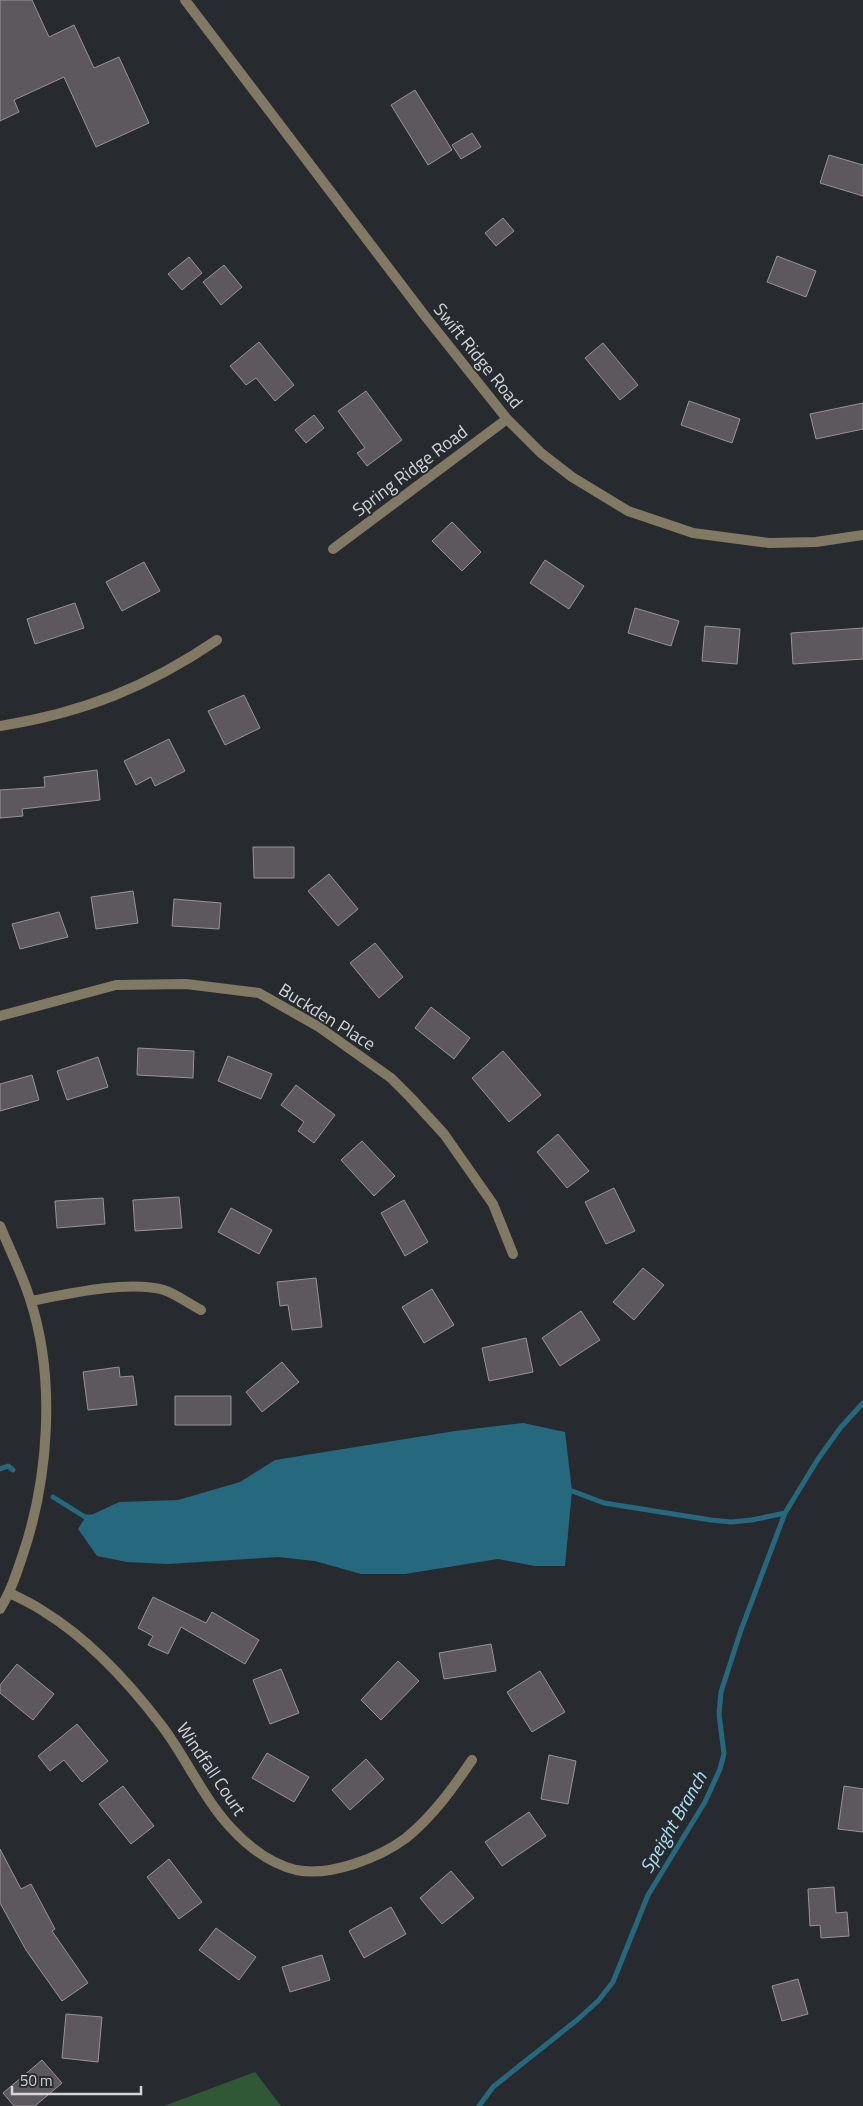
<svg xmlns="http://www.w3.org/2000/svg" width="863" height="2106" font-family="'Titillium Web',sans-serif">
<rect width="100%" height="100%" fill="#272b2f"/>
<path fill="#315836" d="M 255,2072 L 281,2106 L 164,2106 Z"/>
<path fill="#26687e" d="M 523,1423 L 565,1432 L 572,1491 L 565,1566 L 535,1566 L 498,1559 L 405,1574 L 361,1574 L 315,1561 L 278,1557 L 168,1564 L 127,1562 L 97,1556 L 78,1529 L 85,1518 L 119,1502 L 178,1500 L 240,1482 L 275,1460 L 455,1431 Z"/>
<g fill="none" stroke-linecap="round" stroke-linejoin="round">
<path stroke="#26687e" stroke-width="5" d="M 0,1469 L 8,1466 L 13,1470
M 565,1491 L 572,1491 L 604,1503 L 711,1520 L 731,1522 L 752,1520 L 785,1513
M 53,1497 L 85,1517 L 94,1517
M 479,2106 L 493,2087 L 577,2020 L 598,2001 L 613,1982 L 648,1895 L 705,1802 L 720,1769 L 724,1754 L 719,1714 L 721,1692 L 741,1630 L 785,1513 L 818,1459 L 841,1427 L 863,1403"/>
</g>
<path fill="#5c585d" stroke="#989399" d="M 0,0 L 32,0 L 49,37 L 74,25 L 94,68 L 119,57 L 149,123 L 96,147 L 64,77 L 14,100 L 19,112 L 0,121 Z
M 415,90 L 452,150 L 428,165 L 391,105 Z
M 472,133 L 481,147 L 461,159 L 452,145 Z
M 829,155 L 863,165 L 863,196 L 820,183 Z
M 503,218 L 514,231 L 496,246 L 485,233 Z
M 777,256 L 816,271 L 806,297 L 767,282 Z
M 189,257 L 202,273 L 182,290 L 168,274 Z
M 224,265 L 242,287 L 221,305 L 203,282 Z
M 259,342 L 294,385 L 275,401 L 256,378 L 246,385 L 230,366 Z
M 603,343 L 638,385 L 620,400 L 585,358 Z
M 366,391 L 402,440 L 367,466 L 357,453 L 365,448 L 338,411 Z
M 689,401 L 740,419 L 732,443 L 681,425 Z
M 863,403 L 863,429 L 816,439 L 810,414 Z
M 314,415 L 324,428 L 306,443 L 295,430 Z
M 452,522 L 481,552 L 462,571 L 432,541 Z
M 545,560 L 584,586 L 569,609 L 530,583 Z
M 144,562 L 160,591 L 122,611 L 106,582 Z
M 75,603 L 84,628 L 35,644 L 27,619 Z
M 635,608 L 679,621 L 671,646 L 628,633 Z
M 705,626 L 740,629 L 737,664 L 702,661 Z
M 863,628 L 863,659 L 793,664 L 791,633 Z
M 244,695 L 260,728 L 225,745 L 208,711 Z
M 169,739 L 185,771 L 155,786 L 151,777 L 136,785 L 124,761 Z
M 97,770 L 100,800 L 22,809 L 23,816 L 0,818 L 0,790 L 45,787 L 44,777 Z
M 253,847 L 294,847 L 294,878 L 254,878 Z
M 329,874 L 358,909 L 338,926 L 308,891 Z
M 133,891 L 138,923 L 96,929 L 91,897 Z
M 174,899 L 221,903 L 219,929 L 172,926 Z
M 59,912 L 68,937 L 20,949 L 12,924 Z
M 375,943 L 403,977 L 379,998 L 350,963 Z
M 431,1007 L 470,1038 L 454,1059 L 415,1028 Z
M 138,1048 L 194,1051 L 193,1078 L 137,1075 Z
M 503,1051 L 541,1095 L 509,1122 L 472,1078 Z
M 228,1056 L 272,1074 L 261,1099 L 218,1081 Z
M 98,1057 L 108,1087 L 67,1100 L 57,1071 Z
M 32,1075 L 39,1100 L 0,1111 L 0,1084 Z
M 296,1085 L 335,1115 L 314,1143 L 298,1131 L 304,1122 L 281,1105 Z
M 558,1134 L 589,1171 L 567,1188 L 537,1152 Z
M 362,1141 L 395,1176 L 374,1196 L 341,1160 Z
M 614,1188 L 635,1231 L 606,1244 L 585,1202 Z
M 179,1197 L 182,1228 L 135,1231 L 133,1200 Z
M 103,1198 L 105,1224 L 57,1228 L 55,1201 Z
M 404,1200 L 428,1242 L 405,1256 L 381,1213 Z
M 231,1208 L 272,1230 L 259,1254 L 218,1232 Z
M 643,1268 L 664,1285 L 634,1320 L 613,1302 Z
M 316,1278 L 322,1327 L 292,1330 L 288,1305 L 280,1306 L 277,1282 Z
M 432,1289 L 454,1325 L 424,1343 L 402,1307 Z
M 581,1311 L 600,1340 L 560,1366 L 542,1338 Z
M 526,1338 L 533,1372 L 489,1381 L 482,1348 Z
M 282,1362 L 299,1382 L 262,1412 L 246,1392 Z
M 119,1367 L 120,1377 L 133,1376 L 137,1405 L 88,1410 L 83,1372 Z
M 175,1396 L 231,1396 L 231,1425 L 175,1425 Z
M 153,1597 L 206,1623 L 212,1612 L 259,1640 L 245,1664 L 181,1627 L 168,1654 L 148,1645 L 153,1636 L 138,1628 Z
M 491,1644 L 496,1671 L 444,1679 L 439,1653 Z
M 398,1661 L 419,1681 L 381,1720 L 361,1700 Z
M 17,1664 L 54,1694 L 33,1720 L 0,1693 L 0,1685 Z
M 281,1669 L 299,1713 L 270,1724 L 253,1680 Z
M 540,1671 L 565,1712 L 532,1732 L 507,1692 Z
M 77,1724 L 108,1761 L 82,1782 L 64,1760 L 50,1771 L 38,1756 Z
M 267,1753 L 309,1777 L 294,1802 L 252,1778 Z
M 549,1755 L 576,1761 L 568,1804 L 541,1799 Z
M 366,1759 L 384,1779 L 350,1810 L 332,1790 Z
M 123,1786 L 154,1826 L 131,1844 L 99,1804 Z
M 844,1786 L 863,1789 L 863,1832 L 838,1829 Z
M 529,1812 L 546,1836 L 502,1866 L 485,1842 Z
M 0,1849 L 21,1889 L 31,1884 L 55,1929 L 52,1931 L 88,1983 L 62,2001 L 26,1950 L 0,1903 Z
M 169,1859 L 202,1902 L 179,1919 L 147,1877 Z
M 451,1871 L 474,1898 L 442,1924 L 420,1898 Z
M 834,1887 L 836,1913 L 847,1912 L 849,1936 L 821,1938 L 820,1925 L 810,1926 L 808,1889 Z
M 391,1907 L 406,1934 L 364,1958 L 349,1931 Z
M 216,1928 L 256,1957 L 239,1980 L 199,1950 Z
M 322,1955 L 330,1980 L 290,1992 L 282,1967 Z
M 798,1979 L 808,2014 L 782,2021 L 772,1986 Z
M 66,2014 L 102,2017 L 98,2062 L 62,2058 Z
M 42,2060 L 62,2083 L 35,2106 L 14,2106 L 3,2093 Z"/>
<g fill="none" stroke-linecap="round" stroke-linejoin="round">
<path stroke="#817963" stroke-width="10" d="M 185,0 L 425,316 L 507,419 L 541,453 L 572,477 L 628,511 L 693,533 L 769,543 L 816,542 L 863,535
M 333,549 L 507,419
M 0,726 C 82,713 148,687 217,640
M 0,1016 L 116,985 L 186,984 L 259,993 L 319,1027 L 391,1078 L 410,1097 L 444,1134 L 493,1204 L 513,1254
M 0,1226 C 10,1250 22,1274 30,1299 C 56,1378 49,1479 22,1557 C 16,1575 10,1593 0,1609
M 31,1301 C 67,1294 128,1280 164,1290 C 176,1294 189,1304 201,1310
M 10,1593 C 21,1599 33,1604 43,1611 C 89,1639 130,1684 162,1726 C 187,1759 204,1800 233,1830 C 250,1848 271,1864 296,1870 C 330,1877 379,1858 406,1838 C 433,1816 453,1788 472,1760"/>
</g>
<g text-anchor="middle" stroke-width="4" stroke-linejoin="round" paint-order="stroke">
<g font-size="18" fill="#d4d6d9" stroke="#272b2f">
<text transform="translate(478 356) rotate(51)" y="6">Swift Ridge Road</text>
<text transform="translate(410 471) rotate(-37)" y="6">Spring Ridge Road</text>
<text transform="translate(327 1017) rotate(32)" y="6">Buckden Place</text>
<text transform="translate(211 1769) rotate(56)" y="6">Windfall Court</text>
</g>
<g font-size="19" font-style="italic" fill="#abe2f7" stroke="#272b2f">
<text transform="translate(673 1822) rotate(-60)" y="7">Speight Branch</text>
</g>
</g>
<path d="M12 2086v8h129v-8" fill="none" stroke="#d4d6d9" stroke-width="2.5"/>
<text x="20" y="2086" font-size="15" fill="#d4d6d9" stroke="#272b2f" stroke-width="4" paint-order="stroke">50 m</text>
</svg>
